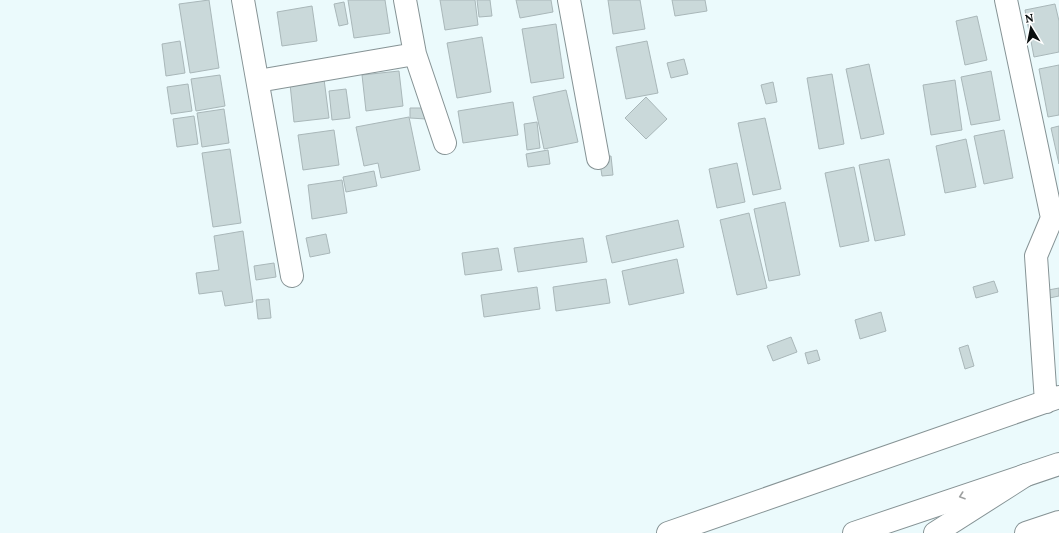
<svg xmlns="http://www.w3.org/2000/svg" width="1059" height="533" font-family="Lora,serif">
<rect width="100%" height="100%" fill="#ebfafc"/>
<path fill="#cad9da" stroke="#a9b7b9" d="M 209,0 L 219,68 L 190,73 L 179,4 Z
M 348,0 L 385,0 L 390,33 L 354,38 Z
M 440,0 L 475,0 L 478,25 L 445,30 Z
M 477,0 L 490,0 L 492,16 L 479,17 Z
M 516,0 L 551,0 L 553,12 L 520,18 Z
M 608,0 L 640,0 L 645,29 L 613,34 Z
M 672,0 L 705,0 L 707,11 L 675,16 Z
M 344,2 L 348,24 L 339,26 L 334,4 Z
M 1055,4 L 1059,21 L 1059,52 L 1034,57 L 1025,10 Z
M 312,6 L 317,41 L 282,46 L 277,12 Z
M 977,16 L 987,60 L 965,65 L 956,21 Z
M 556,24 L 564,78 L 531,83 L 522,29 Z
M 482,37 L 491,92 L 457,98 L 447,43 Z
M 180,41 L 185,73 L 166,76 L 162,44 Z
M 647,41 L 658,93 L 626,99 L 616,47 Z
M 684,59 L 688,74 L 671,78 L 667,63 Z
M 869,64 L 884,134 L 861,139 L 846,69 Z
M 1059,65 L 1059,115 L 1048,117 L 1039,69 Z
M 399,71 L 403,106 L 366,111 L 362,75 Z
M 991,71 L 1000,120 L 971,125 L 961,77 Z
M 832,74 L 844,144 L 819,149 L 807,78 Z
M 220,75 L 225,106 L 196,111 L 191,79 Z
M 324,79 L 329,118 L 294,122 L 290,84 Z
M 955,80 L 962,130 L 931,135 L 923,85 Z
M 773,82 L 777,102 L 766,104 L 761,85 Z
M 188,84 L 192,111 L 171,114 L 167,87 Z
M 346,89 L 350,118 L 332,120 L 329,91 Z
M 566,90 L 578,142 L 544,149 L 533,97 Z
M 646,97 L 667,119 L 646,139 L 625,118 Z
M 513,102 L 518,135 L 463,143 L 458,111 Z
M 410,108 L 426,108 L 426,119 L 410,118 Z
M 224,109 L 229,143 L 202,147 L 197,113 Z
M 194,116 L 198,144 L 177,147 L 173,119 Z
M 409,117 L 420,170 L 381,178 L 378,163 L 364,166 L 356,127 Z
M 765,118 L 781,189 L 753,195 L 738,123 Z
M 537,122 L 540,148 L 527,150 L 524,124 Z
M 1059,126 L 1059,164 L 1051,128 Z
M 334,130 L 339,165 L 303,170 L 298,135 Z
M 1004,130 L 1013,178 L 984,184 L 974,136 Z
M 966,139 L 976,187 L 945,193 L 936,146 Z
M 230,149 L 241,223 L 213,227 L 202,153 Z
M 548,150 L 550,164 L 528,167 L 526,154 Z
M 611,156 L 613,175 L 602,176 L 599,157 Z
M 889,159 L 905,235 L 875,241 L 859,165 Z
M 737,163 L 745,202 L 717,208 L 709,169 Z
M 854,167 L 869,241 L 840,247 L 825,173 Z
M 374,171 L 377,186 L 346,192 L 343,177 Z
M 342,180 L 347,213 L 312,219 L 308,185 Z
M 785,202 L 800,275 L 769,281 L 754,209 Z
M 749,213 L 767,288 L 737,295 L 720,220 Z
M 678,220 L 684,247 L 612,263 L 606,236 Z
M 243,231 L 253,302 L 225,306 L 222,291 L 199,294 L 196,273 L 219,270 L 214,236 Z
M 326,234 L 330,253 L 310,257 L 306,238 Z
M 583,238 L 587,262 L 518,272 L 514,248 Z
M 498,248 L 502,270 L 465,275 L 462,253 Z
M 677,259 L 684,293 L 629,305 L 622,271 Z
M 274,263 L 276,277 L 256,280 L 254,266 Z
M 606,279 L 610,303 L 556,311 L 553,287 Z
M 994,281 L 998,292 L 976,298 L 973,287 Z
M 537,287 L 540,309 L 484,317 L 481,295 Z
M 1059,288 L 1059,296 L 1045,299 L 1043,291 Z
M 269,299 L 271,318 L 258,319 L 256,300 Z
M 881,312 L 886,331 L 860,339 L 855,320 Z
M 791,337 L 797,352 L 773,361 L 767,346 Z
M 968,345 L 974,366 L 965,369 L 959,348 Z
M 817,350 L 820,360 L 808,364 L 805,353 Z"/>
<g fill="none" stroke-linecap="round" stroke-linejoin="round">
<g stroke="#869395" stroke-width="24">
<path id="minor" d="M 243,0 L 292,276
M 569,0 L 598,158
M 1006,0 L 1052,218 L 1036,256 L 1046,402
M 415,54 L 445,143
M 258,81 L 415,54 L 405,0
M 668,533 L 1059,397"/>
</g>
<g stroke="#869395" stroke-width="24">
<path id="trunk" d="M 854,533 L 1059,464"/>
</g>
<g stroke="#869395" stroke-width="24">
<path id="motorway" d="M 935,533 L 1026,475
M 1026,533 L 1059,522"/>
</g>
<use href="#minor" stroke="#fff" stroke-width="22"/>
<use href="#trunk" stroke="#fff" stroke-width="22"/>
<use href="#motorway" stroke="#fff" stroke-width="22"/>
</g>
<defs><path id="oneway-chevron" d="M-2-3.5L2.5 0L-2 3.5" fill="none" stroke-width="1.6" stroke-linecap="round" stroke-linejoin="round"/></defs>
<use stroke="#9d9f9f" href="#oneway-chevron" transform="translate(962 496) rotate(161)"/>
<g transform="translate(1031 28) rotate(350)" stroke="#ffffff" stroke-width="3" paint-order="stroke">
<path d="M0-3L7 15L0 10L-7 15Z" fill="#0a0f0f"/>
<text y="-6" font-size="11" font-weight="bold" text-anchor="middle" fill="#0a0f0f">N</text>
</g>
</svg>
